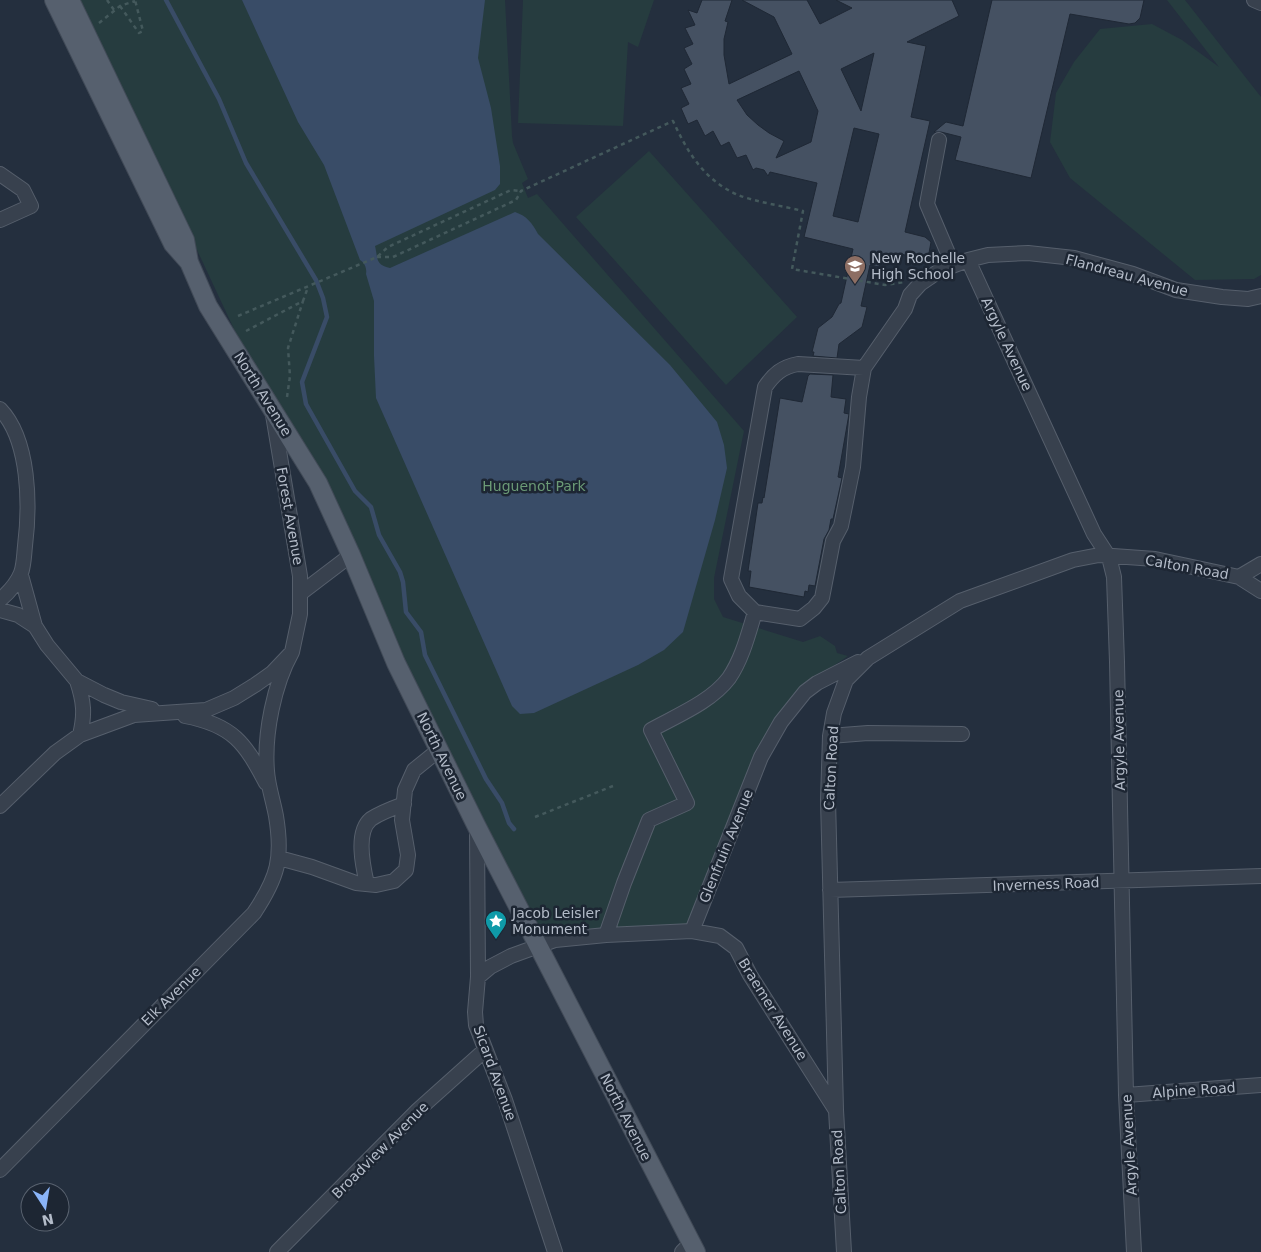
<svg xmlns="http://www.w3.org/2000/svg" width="1261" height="1252" font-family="'DejaVu Sans',sans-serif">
<rect width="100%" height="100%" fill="#242f3e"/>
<path fill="#263c3f" d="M 80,0 L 505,0 L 512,136 L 513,143 L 528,179 L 522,183 L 528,198 L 537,194 L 744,431 L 714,578 L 714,599 L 723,617 L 803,642 L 820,636 L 835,646 L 837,653 L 848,656 L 814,679 L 766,737 L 689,926 L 541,935 L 403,656 L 234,329 Z
M 523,0 L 654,0 L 638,47 L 628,42 L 623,126 L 518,123 Z
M 1167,0 L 1185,0 L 1261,97 L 1261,275 L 1254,279 L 1195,280 L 1070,178 L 1050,142 L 1056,93 L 1074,62 L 1100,29 L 1152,24 L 1182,40 L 1219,67 Z
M 649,151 L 797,317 L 726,385 L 576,217 Z"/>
<path fill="#394c67" d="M 242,0 L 485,0 L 478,58 L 491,108 L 500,166 L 500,184 L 495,190 L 375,246 C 378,258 375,265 390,268 L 515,212 C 527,216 532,223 538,234 L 670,365 L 717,422 L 724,445 L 727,468 L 715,520 L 683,632 L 664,650 L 638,665 L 534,713 L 520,714 L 512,706 L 376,398 L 374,356 L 374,301 L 366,274 C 367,269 365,263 360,260 L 324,165 L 298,122 Z"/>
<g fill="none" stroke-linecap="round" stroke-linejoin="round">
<path stroke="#394c67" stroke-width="4.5" d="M 166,0 L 219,99 L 246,163 L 316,280 L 323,298 L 327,317 L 302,382 L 306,404 L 355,491 L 371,507 L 379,535 L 400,572 L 403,582 L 406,612 L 421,632 L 425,655 L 486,779 L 502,803 L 509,823 L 514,829"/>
</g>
<path fill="#455162" stroke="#1f2835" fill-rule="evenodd" d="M 702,0 L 732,0 L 725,21 L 728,22 L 724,39 L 724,55 L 729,84 L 792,54 L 774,17 L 742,0 L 807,0 L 820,24 L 852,8 L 836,0 L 952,0 L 959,16 L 907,42 L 926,46 L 911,117 L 930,121 L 905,232 L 925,237 L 931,242 L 929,253 L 921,259 L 901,254 L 900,258 L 882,254 L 879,267 L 870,265 L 861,306 L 867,307 L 862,327 L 839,344 L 837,358 L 813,356 L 814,352 L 812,352 L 818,328 L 832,317 L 839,304 L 841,303 L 853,249 L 804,237 L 817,183 L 770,172 L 768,176 L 764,170 L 756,168 L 753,170 L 746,155 L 737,158 L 729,142 L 721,146 L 713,131 L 705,136 L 697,120 L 688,124 L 681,108 L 689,104 L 681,88 L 691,84 L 684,69 L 692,64 L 684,48 L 693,44 L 685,28 L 695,25 L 688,10 L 697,13 ZM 874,53 L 861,111 L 841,69 ZM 799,71 L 818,111 L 811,142 L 776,158 L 784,141 L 769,133 L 758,125 L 747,115 L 737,100 ZM 854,128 L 879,134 L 858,222 L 833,216 Z
M 992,0 L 1144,0 L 1140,18 L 1135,23 L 1129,24 L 1070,14 L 1031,178 L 955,160 L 961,137 L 941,132 L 934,132 L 946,122 L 963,126 Z
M 810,374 L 833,375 L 831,397 L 846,399 L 844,413 L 849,414 L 838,477 L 842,478 L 833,519 L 831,519 L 829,530 L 824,539 L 815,586 L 809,585 L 808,592 L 805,591 L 804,597 L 749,587 L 751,571 L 748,571 L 758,503 L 762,503 L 763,497 L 764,498 L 780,398 L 802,402 L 808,376 Z"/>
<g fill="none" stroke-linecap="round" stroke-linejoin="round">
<g stroke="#565f6c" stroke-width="16">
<path id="minor" d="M 1254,0 L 1261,3
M 939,140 L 927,204 L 953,265
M 0,174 L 23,190 L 31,206 L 0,220
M 968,260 L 1094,534 L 1109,557 L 1114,577 L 1117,662 L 1126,1095 L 1134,1252
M 864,368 L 798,364 C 782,367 774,374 765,387 L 731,579 L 739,596 L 755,612 L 800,619 L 814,608 L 822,598 L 833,541 L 841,526 L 853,467 L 859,397 L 864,368 L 905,309 L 910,295 L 920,284 L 939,271 L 968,260 L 988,255 L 1028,253 L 1074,258 L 1133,274 L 1176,290 L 1222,297 L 1248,299 L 1261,296
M 0,409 C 30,440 30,506 25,546 C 24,555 24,565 21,573 C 17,583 8,593 0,600
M 21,575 L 35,626 L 47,645 L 77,681 L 104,695 L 121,702 L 152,709
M 1239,577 L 1261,564
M 301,593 L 351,555
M 0,610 L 18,615 L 35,626
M 77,681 C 84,702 85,714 80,735
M 185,716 C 233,725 245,743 266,783
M 830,736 L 868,733 L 962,734
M 0,806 L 55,753 L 80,735 L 134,715 L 206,710 L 234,698 L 255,685 L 272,673 L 292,652 L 300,614 L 300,576 L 273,415
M 477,829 L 478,977 L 475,1012 L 476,1025 L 505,1100 L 555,1252
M 279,858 L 312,867 L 356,883 L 376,885 L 394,881 L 406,870 L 408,855 L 402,820 L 405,790 L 414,770 L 440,749
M 367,884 C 363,867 355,832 371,819 C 380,813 393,808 404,804
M 830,890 L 1261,876
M 692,931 L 761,757 L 781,722 L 805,692 L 817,683 L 858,662
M 606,935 L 624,883 L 649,820 L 687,803 L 651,730 C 676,716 711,702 729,678 C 742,659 748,635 755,612
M 478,977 L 490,967 L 511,956 L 555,940 L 606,935 L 692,931 L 720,936 L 736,948 L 750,975 L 835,1109
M 1126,1095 L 1261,1085
M 0,1170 L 254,913 C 278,877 283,858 276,816 C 273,800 268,786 267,771 C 264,734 274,684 292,652
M 277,1252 L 418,1110 L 485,1050
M 682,1252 L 691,1243
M 844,1252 L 836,1110 L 828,800 L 830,736 L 834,713 L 846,680 L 868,658 L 960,601 L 1073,560 L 1099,555 L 1155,559 L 1239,577 L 1261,591"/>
</g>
<g stroke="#414a57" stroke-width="20">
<path id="major" d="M 54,0 L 173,244 L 188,261
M 70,0 L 185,240 L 189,262 L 208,306 L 318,483 L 351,555 L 396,663 L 477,827 L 696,1252"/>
</g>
<path stroke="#44595c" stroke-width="2.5" stroke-dasharray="4 4" stroke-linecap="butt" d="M 107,0 L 114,10
M 120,6 L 139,33 L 143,31 L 135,0
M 99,23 L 120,6 L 135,1
M 377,257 L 393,257 L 516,200 L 521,191 L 673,121 C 688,153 704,180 738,195 C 756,202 783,206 803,211 L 792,269 L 885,285 L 904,282
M 238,316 L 377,257 L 388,247 L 511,190 L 521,191
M 246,331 L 303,301 L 308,287
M 287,397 L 290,376 L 288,348 L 303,301
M 535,817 L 613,786"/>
<use href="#minor" stroke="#38414e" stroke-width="14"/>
<use href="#major" stroke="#56606e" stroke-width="18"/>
</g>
<defs>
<g id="school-pin" transform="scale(1.125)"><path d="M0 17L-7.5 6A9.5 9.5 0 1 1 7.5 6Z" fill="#8d6e63" stroke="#1d2633"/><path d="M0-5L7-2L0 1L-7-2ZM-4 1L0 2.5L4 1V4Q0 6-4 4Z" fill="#fff"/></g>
<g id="sight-pin" transform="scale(1.125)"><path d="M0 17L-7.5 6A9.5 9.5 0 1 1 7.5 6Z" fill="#0f9aa8" stroke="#1d2633"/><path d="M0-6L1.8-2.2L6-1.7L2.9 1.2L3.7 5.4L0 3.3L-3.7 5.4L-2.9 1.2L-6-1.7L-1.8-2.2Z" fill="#fff"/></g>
</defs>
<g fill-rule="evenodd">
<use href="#school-pin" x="855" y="266"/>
<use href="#sight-pin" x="496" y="921"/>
</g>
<g text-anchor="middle" stroke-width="5" stroke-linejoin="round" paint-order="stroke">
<g font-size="14" fill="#b4bcc9" stroke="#1d2633" text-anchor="start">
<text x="871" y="263">New Rochelle<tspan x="871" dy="16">High School</tspan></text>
<text x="512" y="918">Jacob Leisler<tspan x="512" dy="16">Monument</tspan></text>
</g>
<g font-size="14" fill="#b4bcc9" stroke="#1d2633">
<text transform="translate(1127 275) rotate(15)" y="5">Flandreau Avenue</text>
<text transform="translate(1007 344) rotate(65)" y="5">Argyle Avenue</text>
<text transform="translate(263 394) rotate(58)" y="5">North Avenue</text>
<text transform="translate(290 516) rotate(80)" y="5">Forest Avenue</text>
<text transform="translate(1187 567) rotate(10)" y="5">Calton Road</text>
<text transform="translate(1119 740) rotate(-91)" y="5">Argyle Avenue</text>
<text transform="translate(442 756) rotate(64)" y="5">North Avenue</text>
<text transform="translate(831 768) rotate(-87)" y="5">Calton Road</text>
<text transform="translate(726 846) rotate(-68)" y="5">Glenfruin Avenue</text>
<text transform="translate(1046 884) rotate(-2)" y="5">Inverness Road</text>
<text transform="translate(171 996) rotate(-45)" y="5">Elk Avenue</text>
<text transform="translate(773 1009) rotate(58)" y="5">Braemer Avenue</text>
<text transform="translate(495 1073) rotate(70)" y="5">Sicard Avenue</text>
<text transform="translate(1194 1090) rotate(-4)" y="5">Alpine Road</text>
<text transform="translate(626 1117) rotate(63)" y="5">North Avenue</text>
<text transform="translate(1129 1145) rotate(-93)" y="5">Argyle Avenue</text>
<text transform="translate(380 1150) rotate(-45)" y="5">Broadview Avenue</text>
<text transform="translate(839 1172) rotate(-93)" y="5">Calton Road</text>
</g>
<g font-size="14" fill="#6b9a76" stroke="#1d2633">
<text x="534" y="491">Huguenot Park</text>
</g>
</g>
<g transform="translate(45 1207) rotate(168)"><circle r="24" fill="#1d2633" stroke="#59626f"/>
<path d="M0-4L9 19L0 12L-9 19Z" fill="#8ab4f8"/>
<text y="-8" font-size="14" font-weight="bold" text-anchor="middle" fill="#b4bcc9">N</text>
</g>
</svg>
